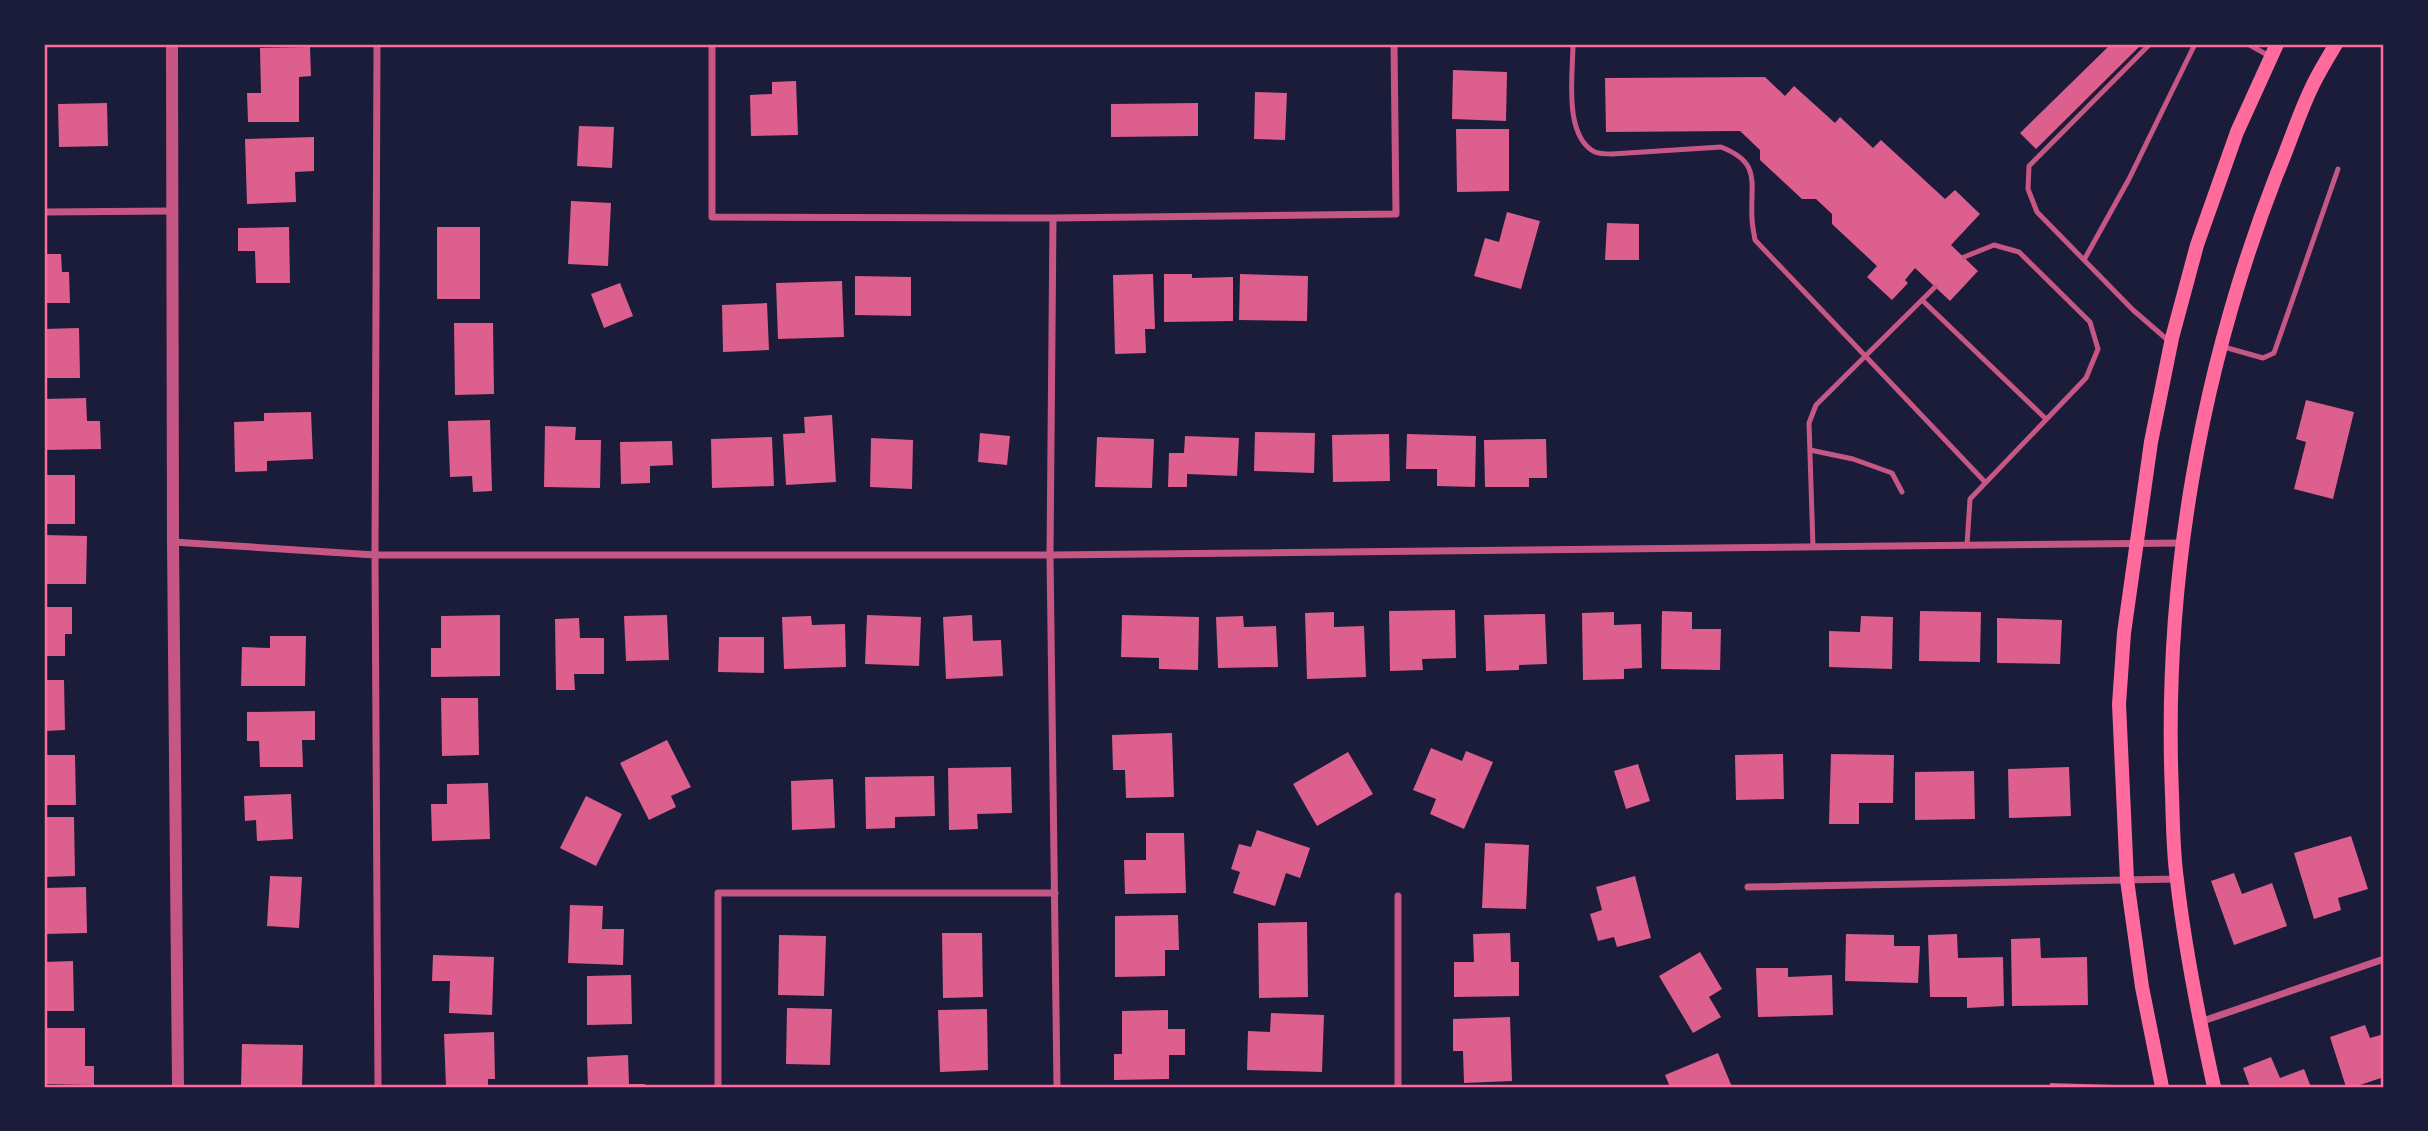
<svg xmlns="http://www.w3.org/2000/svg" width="2428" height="1131" font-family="'Exo 2',sans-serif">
<rect width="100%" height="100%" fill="#1b1b3a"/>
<path fill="#dd5f8e" d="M 2111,44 L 2142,44 L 2036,149 L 2020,133 Z
M 310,47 L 311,76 L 299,77 L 299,122 L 248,122 L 247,93 L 261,93 L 260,48 Z
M 1453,70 L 1507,72 L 1506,121 L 1452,119 Z
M 1765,77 L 1785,96 L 1794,86 L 1835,123 L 1840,117 L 1873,148 L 1881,140 L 1945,199 L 1955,190 L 1980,214 L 1951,245 L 1978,271 L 1950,301 L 1915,268 L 1905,280 L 1908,283 L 1892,300 L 1867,277 L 1877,266 L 1832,224 L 1832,214 L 1816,199 L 1802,199 L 1760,160 L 1760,150 L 1740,131 L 1606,132 L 1605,78 Z
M 796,81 L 798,135 L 751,136 L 750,95 L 772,94 L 772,82 Z
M 1255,92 L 1287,93 L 1285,140 L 1254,139 Z
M 107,103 L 108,146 L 59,147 L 58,104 Z
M 1198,103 L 1198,136 L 1111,137 L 1111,104 Z
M 579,126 L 614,127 L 612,168 L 577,166 Z
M 1456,129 L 1509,129 L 1509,191 L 1457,192 Z
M 314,137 L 314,171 L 295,172 L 296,202 L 247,204 L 245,139 Z
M 571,201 L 611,203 L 608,266 L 568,264 Z
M 1507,212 L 1540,221 L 1521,289 L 1474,276 L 1485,238 L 1499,242 Z
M 1607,223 L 1639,224 L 1639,260 L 1605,260 Z
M 289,227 L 290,283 L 256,283 L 255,251 L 238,251 L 238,228 Z
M 437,227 L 480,227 L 480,299 L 437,299 Z
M 44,254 L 61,254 L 62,272 L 69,272 L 70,303 L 44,303 Z
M 1153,274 L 1155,329 L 1145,329 L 1146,353 L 1115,354 L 1113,275 Z
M 1164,274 L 1192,274 L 1192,278 L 1233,277 L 1233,321 L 1164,322 Z
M 1240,274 L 1308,276 L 1307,321 L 1239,320 Z
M 855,276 L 911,277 L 911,316 L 855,315 Z
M 842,281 L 844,337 L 778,339 L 776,283 Z
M 620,283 L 633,316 L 604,328 L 591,294 Z
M 767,303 L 769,350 L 723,352 L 722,305 Z
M 454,323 L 493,323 L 494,394 L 455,395 Z
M 79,328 L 80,378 L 44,378 L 44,329 Z
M 86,398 L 87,421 L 100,421 L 101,449 L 44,450 L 44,399 Z
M 2306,400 L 2354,412 L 2333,499 L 2294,489 L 2306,442 L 2296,439 Z
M 311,412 L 313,459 L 267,461 L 267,471 L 235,472 L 234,422 L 264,421 L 264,413 Z
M 832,415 L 836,482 L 786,485 L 783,434 L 805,433 L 804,417 Z
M 490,420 L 492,491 L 473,492 L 472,476 L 450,477 L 448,421 Z
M 545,426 L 576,427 L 575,440 L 601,440 L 600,488 L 544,487 Z
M 1255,432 L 1315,433 L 1314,473 L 1254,471 Z
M 980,433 L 1010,436 L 1007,465 L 978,462 Z
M 1389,434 L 1390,481 L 1333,482 L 1332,435 Z
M 1407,434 L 1476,436 L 1475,487 L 1437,486 L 1437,469 L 1406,469 Z
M 1185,436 L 1239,438 L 1237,476 L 1187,474 L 1187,487 L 1168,487 L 1169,453 L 1184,453 Z
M 772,437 L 774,486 L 712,488 L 711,439 Z
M 1097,437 L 1154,439 L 1152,488 L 1095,487 Z
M 871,438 L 913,440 L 912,489 L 870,487 Z
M 1546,439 L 1547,478 L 1529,478 L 1529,487 L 1485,487 L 1484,440 Z
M 672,441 L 673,465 L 650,466 L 650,483 L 621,484 L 620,442 Z
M 44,475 L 75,475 L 75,524 L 44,524 Z
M 44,535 L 87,536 L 86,584 L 44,584 Z
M 44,607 L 72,607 L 72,634 L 65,634 L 65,656 L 44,656 Z
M 1455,610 L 1456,658 L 1422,659 L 1423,670 L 1390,671 L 1389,611 Z
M 1662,611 L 1692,612 L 1692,629 L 1721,629 L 1720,670 L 1661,669 Z
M 1920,611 L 1981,612 L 1980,662 L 1919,661 Z
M 1334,612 L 1334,627 L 1364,626 L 1366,677 L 1307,679 L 1305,613 Z
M 1614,612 L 1614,625 L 1641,624 L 1642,668 L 1624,669 L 1624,679 L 1583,680 L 1582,613 Z
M 1545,614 L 1547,664 L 1519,665 L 1519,670 L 1486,671 L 1484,615 Z
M 500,615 L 500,676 L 431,677 L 431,648 L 441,648 L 441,616 Z
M 667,615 L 669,660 L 626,661 L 624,616 Z
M 867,615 L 921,617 L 919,666 L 865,664 Z
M 972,615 L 973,641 L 1001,640 L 1003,676 L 946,679 L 943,617 Z
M 1122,615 L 1199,617 L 1198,670 L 1159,669 L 1159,658 L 1121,657 Z
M 811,616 L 812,625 L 845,624 L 846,667 L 784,669 L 782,617 Z
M 1243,616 L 1244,627 L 1276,626 L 1278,667 L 1218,668 L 1216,617 Z
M 1861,616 L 1893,617 L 1892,669 L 1829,667 L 1829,631 L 1860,632 Z
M 579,618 L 580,638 L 604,638 L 604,674 L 574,674 L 575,690 L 556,690 L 555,619 Z
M 1997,618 L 2062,620 L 2060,664 L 1997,663 Z
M 270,636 L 306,636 L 305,686 L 241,686 L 242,647 L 270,648 Z
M 719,637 L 764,637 L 764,673 L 718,672 Z
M 44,680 L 64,680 L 65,730 L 44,731 Z
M 441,698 L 478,698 L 479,755 L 442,756 Z
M 315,711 L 315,740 L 302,740 L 303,767 L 260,767 L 259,741 L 247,741 L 247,712 Z
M 1172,733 L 1174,797 L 1126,798 L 1125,770 L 1113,770 L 1112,735 Z
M 667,740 L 691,787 L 671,796 L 676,807 L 649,820 L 620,763 Z
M 1431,748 L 1462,761 L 1466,751 L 1493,762 L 1464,829 L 1430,814 L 1436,799 L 1413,790 Z
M 1348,752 L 1373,794 L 1317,826 L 1293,784 Z
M 1783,754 L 1784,799 L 1736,800 L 1735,755 Z
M 1831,754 L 1894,755 L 1893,803 L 1859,803 L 1859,824 L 1829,824 Z
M 44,755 L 75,755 L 76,805 L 44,805 Z
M 1638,764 L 1650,801 L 1626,809 L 1614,771 Z
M 1011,767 L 1012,813 L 977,814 L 978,829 L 949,830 L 948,768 Z
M 2069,767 L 2071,816 L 2009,818 L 2008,769 Z
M 1974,771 L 1975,819 L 1915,820 L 1915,772 Z
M 934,776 L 935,816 L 895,817 L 895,828 L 866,829 L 865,777 Z
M 833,779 L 835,828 L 792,830 L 791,781 Z
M 488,783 L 490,839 L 432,841 L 431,804 L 447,804 L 447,784 Z
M 291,794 L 293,839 L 257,841 L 256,820 L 245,821 L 244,796 Z
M 586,796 L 622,814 L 596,866 L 560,848 Z
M 44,817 L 74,817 L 75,876 L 44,877 Z
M 1257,830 L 1310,848 L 1300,878 L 1286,873 L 1275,906 L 1233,893 L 1240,872 L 1231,869 L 1239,844 L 1251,847 Z
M 1146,833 L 1184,833 L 1186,893 L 1125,894 L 1124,860 L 1146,860 Z
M 2351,836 L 2368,889 L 2338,898 L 2341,910 L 2314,919 L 2294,853 Z
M 1485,843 L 1529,845 L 1526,909 L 1482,908 Z
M 2234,873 L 2242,894 L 2272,883 L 2287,926 L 2234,945 L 2211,881 Z
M 270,876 L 302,877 L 299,928 L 267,926 Z
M 1635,876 L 1651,938 L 1617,947 L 1614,937 L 1598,941 L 1590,914 L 1602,910 L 1596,887 Z
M 86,887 L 87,933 L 44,934 L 44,888 Z
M 570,905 L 603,906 L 602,929 L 624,929 L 623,965 L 568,963 Z
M 1178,915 L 1179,950 L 1165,950 L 1165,976 L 1115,977 L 1115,916 Z
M 1307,922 L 1308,997 L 1259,998 L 1258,923 Z
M 942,933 L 982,933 L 983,997 L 943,998 Z
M 1510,933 L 1511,962 L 1519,962 L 1519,996 L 1454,997 L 1454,962 L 1474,962 L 1473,934 Z
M 1846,934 L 1894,935 L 1894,946 L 1920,946 L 1918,983 L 1845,981 Z
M 1957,934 L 1958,958 L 2003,957 L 2004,1006 L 1967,1008 L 1967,997 L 1930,997 L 1928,935 Z
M 779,935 L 826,936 L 824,996 L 778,995 Z
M 2040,938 L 2041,958 L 2087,957 L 2088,1005 L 2012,1006 L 2011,939 Z
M 1700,952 L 1722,989 L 1709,997 L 1721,1017 L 1693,1033 L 1659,976 Z
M 433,955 L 494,957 L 492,1015 L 449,1013 L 450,981 L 432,981 Z
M 73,961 L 74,1011 L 44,1011 L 44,962 Z
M 1756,968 L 1788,968 L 1788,977 L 1832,975 L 1833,1015 L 1758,1017 Z
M 631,975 L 632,1024 L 587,1025 L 587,976 Z
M 787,1008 L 832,1009 L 830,1065 L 786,1064 Z
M 987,1009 L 988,1070 L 940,1072 L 938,1010 Z
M 1168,1010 L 1168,1029 L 1185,1029 L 1185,1055 L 1169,1055 L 1169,1079 L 1114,1080 L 1114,1054 L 1122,1054 L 1122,1011 Z
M 1271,1013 L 1324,1015 L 1322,1072 L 1247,1070 L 1248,1031 L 1270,1032 Z
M 1510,1017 L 1512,1081 L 1464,1083 L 1463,1051 L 1453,1051 L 1453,1019 Z
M 2365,1025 L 2370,1038 L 2384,1034 L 2384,1077 L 2354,1087 L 2346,1087 L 2330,1037 Z
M 44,1028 L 85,1028 L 85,1066 L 94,1066 L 94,1085 L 44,1084 Z
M 494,1032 L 495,1079 L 488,1079 L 488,1087 L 446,1087 L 444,1034 Z
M 242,1044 L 303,1045 L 302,1087 L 241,1087 Z
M 1718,1053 L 1732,1087 L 1670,1087 L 1665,1075 Z
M 628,1055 L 629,1084 L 645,1084 L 645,1087 L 588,1087 L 587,1057 Z
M 2271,1057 L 2280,1078 L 2304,1069 L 2311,1087 L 2250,1087 L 2243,1068 Z
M 2050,1083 L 2115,1085 L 2115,1087 L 2050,1087 Z"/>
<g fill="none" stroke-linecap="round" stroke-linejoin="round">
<path stroke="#c65784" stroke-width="5" d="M 1573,44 C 1573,73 1563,136 1595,152 C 1600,154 1607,154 1612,154 L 1721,147 C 1762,163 1750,182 1752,218 C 1752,225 1754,233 1755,240 L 1985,482
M 2150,44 L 2029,166 L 2028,189 L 2037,212 L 2133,310 L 2170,342
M 2248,44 L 2271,57
M 1964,257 L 1994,245 L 2019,252 L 2090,322 L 2098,349 L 2086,378 L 1970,499 L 1967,545
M 2084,260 L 2129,179 L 2195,44
M 1923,301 L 2046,419
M 2224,347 L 2263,358 L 2274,353 L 2338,169
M 1810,450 L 1853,459 L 1892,473 L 1902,492
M 1813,547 L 1809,423 L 1816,405 L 1935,287"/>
<path stroke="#c65784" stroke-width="7" d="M 377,44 L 375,555 L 378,1087
M 712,44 L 712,217 L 1053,218 L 1396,214 L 1394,44
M 44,212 L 172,211
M 1053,218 L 1050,555 L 1057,1087
M 173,542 L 375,555 L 1050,555 L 2182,543
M 1748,887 L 2177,879
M 1398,896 L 1398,1087
M 2200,1022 L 2384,959
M 718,1087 L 718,893 L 1055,893"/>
<path stroke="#c65784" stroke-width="12" d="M 172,44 L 173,542 L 178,1087"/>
<path stroke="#ff6b9d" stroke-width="14" d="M 2162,1087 L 2142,987 L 2127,880 L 2119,704 L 2124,633 L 2151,442 L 2172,338 L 2197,245 L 2237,132 L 2277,44
M 2214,1087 C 2199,1019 2185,950 2177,880 C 2173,852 2173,823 2172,794 C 2163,584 2200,372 2276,176 C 2288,148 2297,119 2310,91 C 2317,75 2327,59 2336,44"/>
</g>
<rect width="2428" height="1131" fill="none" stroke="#1b1b3a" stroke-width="91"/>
<rect x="46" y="46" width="2336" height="1040" fill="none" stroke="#ff6b9d" stroke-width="2.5"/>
</svg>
